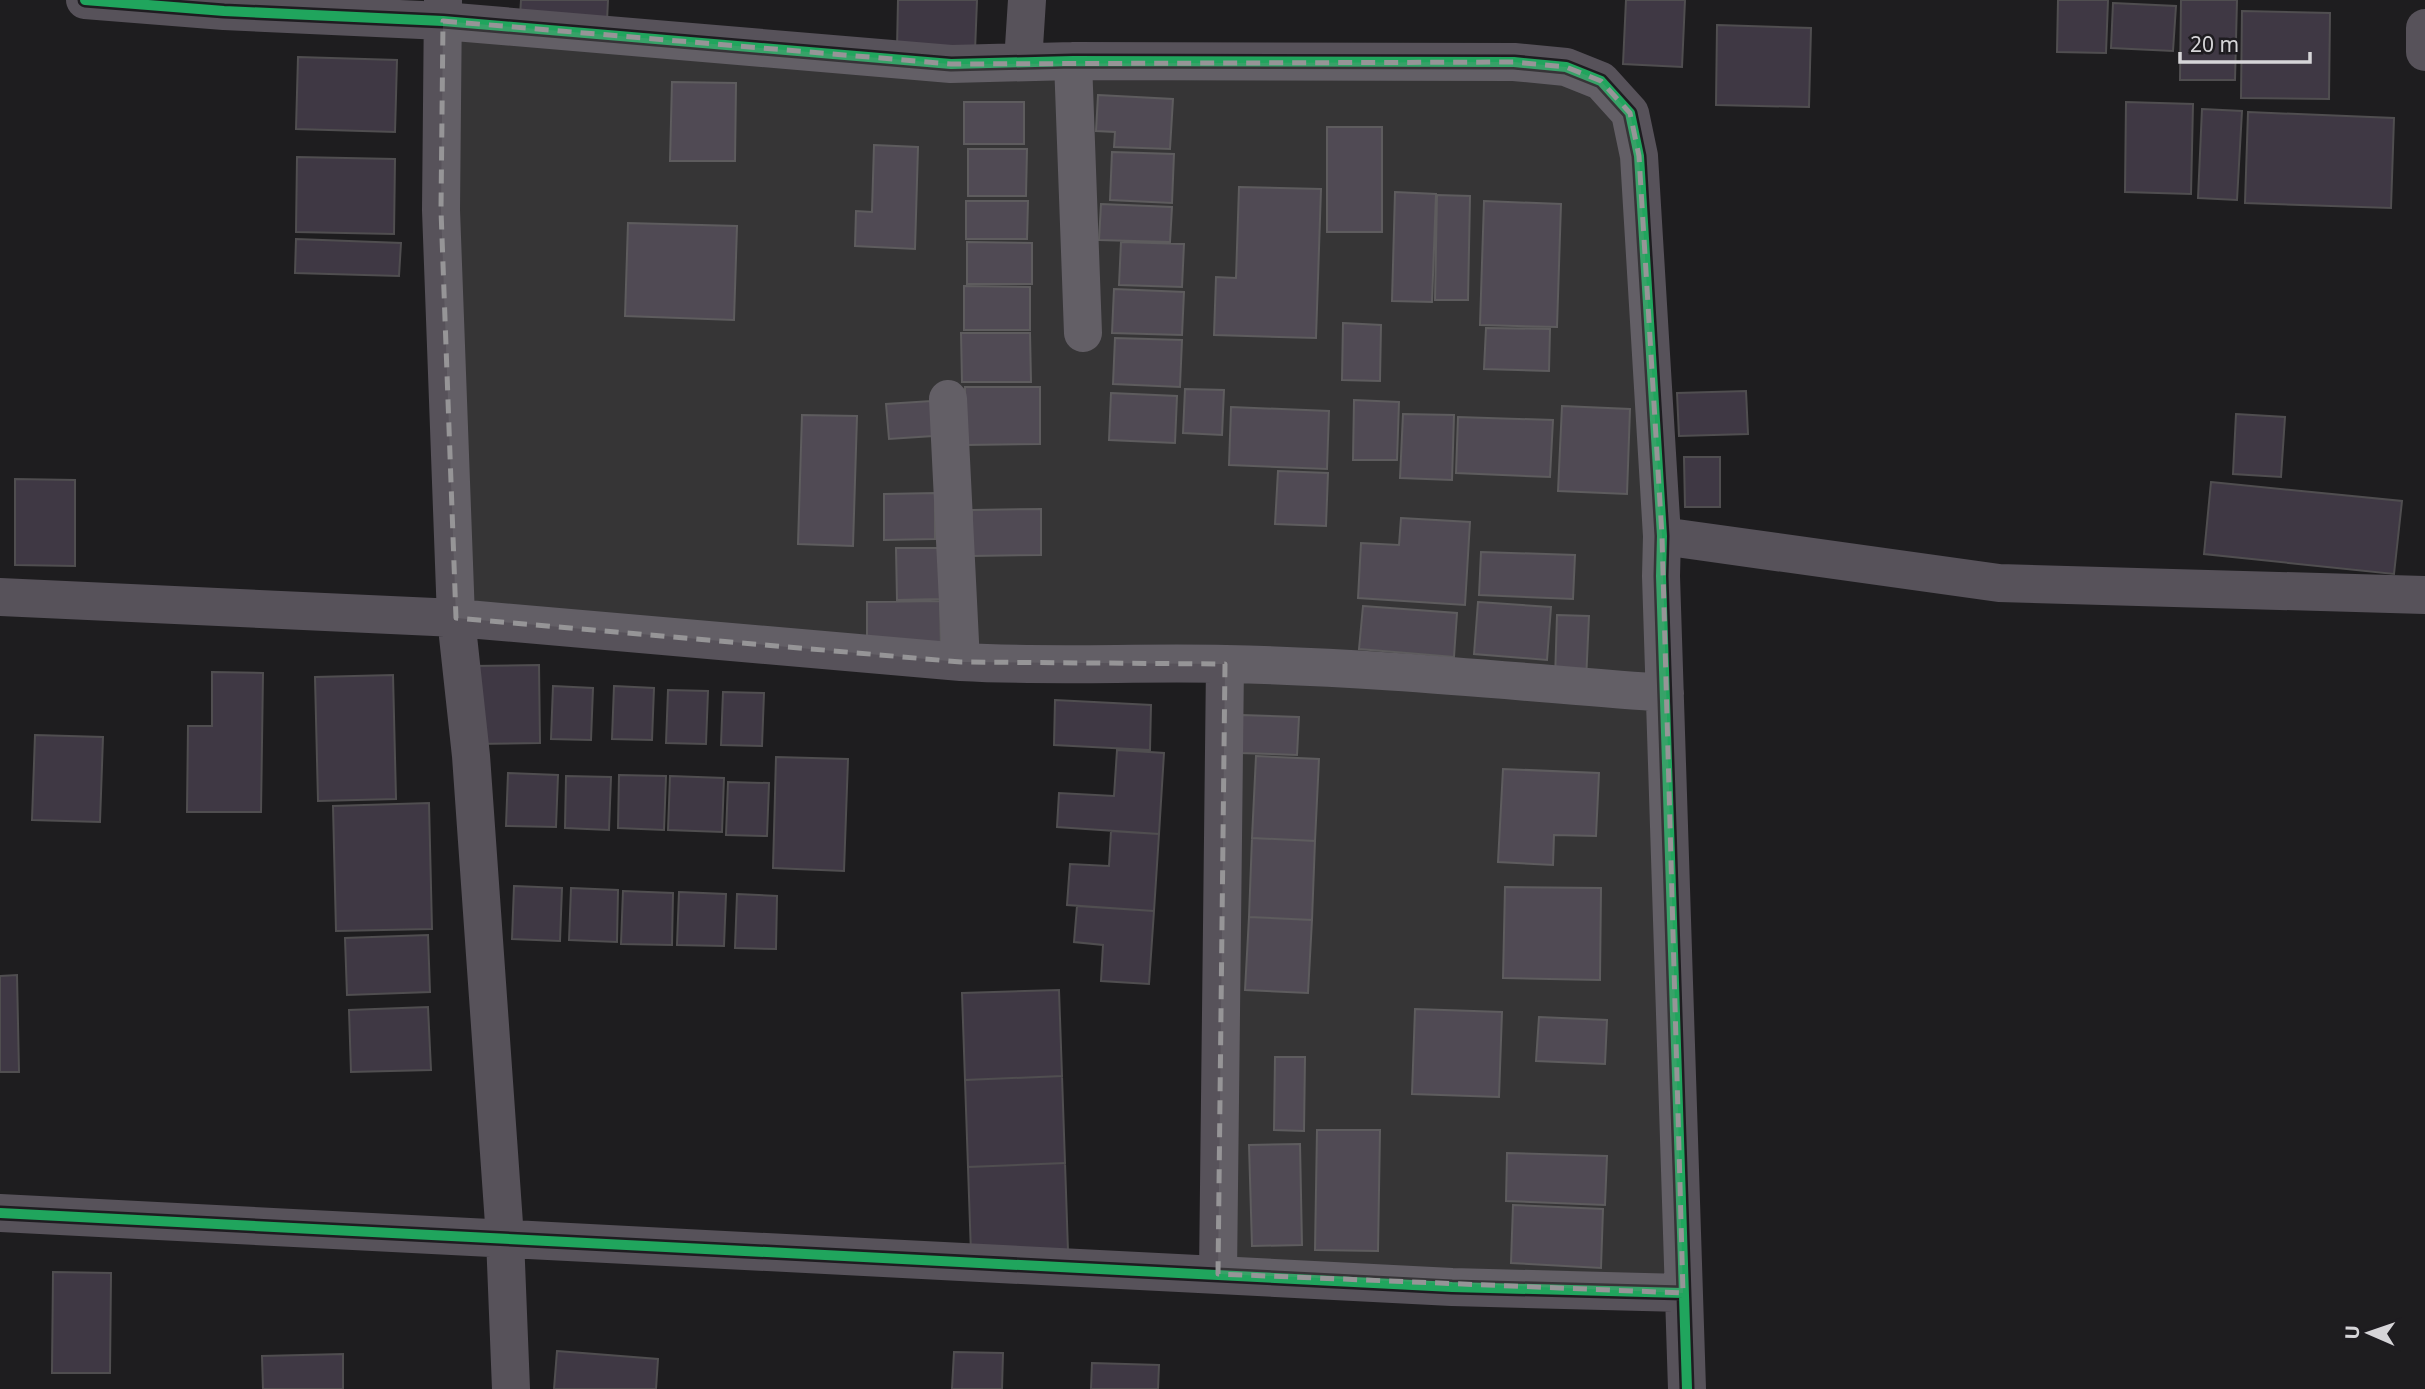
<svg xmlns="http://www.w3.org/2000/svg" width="2425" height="1389" font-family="'Noto Sans',sans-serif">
<rect width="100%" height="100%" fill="#1e1d1f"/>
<path fill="#3f3844" stroke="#504e50" stroke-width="2" d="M 521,0 L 608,0 L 607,21 L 520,17 Z
M 898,0 L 977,0 L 975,51 L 897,49 Z
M 1626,0 L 1685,0 L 1682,67 L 1623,64 Z
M 2058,0 L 2108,0 L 2106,53 L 2057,52 Z
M 2181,0 L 2237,0 L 2235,80 L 2180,80 Z
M 2113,3 L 2176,6 L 2173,51 L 2111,48 Z
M 2242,11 L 2330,13 L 2329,99 L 2241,98 Z
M 1717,25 L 1811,28 L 1809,107 L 1716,105 Z
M 298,57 L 397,60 L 395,132 L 296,129 Z
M 672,82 L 736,83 L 735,161 L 670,161 Z
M 1098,95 L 1173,99 L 1170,149 L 1114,147 L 1115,132 L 1096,131 Z
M 964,102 L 1024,102 L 1024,144 L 964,144 Z
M 2126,102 L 2193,104 L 2191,194 L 2125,192 Z
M 2202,109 L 2242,111 L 2237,200 L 2198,198 Z
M 2248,112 L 2394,118 L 2391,208 L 2245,203 Z
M 1327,127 L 1382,127 L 1382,232 L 1327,232 Z
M 874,145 L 918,147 L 915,249 L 855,246 L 856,211 L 872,212 Z
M 968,149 L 1027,149 L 1026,196 L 968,196 Z
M 1112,152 L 1174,154 L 1172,203 L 1110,200 Z
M 297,157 L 395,159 L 394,234 L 296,232 Z
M 1239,187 L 1321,189 L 1316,338 L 1214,335 L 1216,277 L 1236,278 Z
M 1395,192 L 1436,194 L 1432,302 L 1392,301 Z
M 1437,195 L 1470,196 L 1468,300 L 1435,300 Z
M 966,201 L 1028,201 L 1027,239 L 966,239 Z
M 1484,201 L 1561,204 L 1557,327 L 1480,325 Z
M 1101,204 L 1172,207 L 1170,242 L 1099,240 Z
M 628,223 L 737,226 L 734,320 L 625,316 Z
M 296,239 L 401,243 L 399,276 L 295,273 Z
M 967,242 L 1032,243 L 1032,284 L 967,284 Z
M 1121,242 L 1184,244 L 1182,287 L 1119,285 Z
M 964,286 L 1030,287 L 1030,330 L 964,330 Z
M 1114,289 L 1184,292 L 1182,335 L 1112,333 Z
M 1343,323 L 1381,325 L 1380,381 L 1342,380 Z
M 1486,328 L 1550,329 L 1549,371 L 1484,369 Z
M 961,333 L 1030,333 L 1031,382 L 962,382 Z
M 1115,338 L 1182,340 L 1180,387 L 1113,384 Z
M 965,387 L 1040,387 L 1040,444 L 965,445 Z
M 1185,389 L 1224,390 L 1222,435 L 1183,433 Z
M 1746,391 L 1748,434 L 1679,436 L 1677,393 Z
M 1111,393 L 1177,396 L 1175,443 L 1109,440 Z
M 1354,400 L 1399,402 L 1397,460 L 1353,460 Z
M 931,401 L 933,436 L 889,439 L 886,404 Z
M 1562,406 L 1630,409 L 1627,494 L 1558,491 Z
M 1231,407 L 1329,411 L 1327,469 L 1229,465 Z
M 1403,414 L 1454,415 L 1452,480 L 1400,478 Z
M 2236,414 L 2285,417 L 2281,477 L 2233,474 Z
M 802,415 L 857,416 L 853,546 L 798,544 Z
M 1458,417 L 1553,420 L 1550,477 L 1456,473 Z
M 1684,457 L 1720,457 L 1720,507 L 1685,507 Z
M 1278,471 L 1328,473 L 1326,526 L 1275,524 Z
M 15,479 L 75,480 L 75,566 L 15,565 Z
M 2211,482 L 2402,501 L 2394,574 L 2204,554 Z
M 935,493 L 935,539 L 884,540 L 884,494 Z
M 1041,509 L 1041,555 L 972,556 L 972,510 Z
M 1401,518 L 1470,522 L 1465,605 L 1358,598 L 1361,543 L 1399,545 Z
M 896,548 L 939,548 L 940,599 L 897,600 Z
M 1481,552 L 1575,555 L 1573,599 L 1479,595 Z
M 940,601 L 941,649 L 867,650 L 867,602 Z
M 1478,602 L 1551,607 L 1547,660 L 1474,654 Z
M 1363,606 L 1457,613 L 1454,657 L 1359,649 Z
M 1557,615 L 1589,616 L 1586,681 L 1555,679 Z
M 539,665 L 540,743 L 474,744 L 473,666 Z
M 212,672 L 263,673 L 261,812 L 187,812 L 188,726 L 212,726 Z
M 393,675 L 396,799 L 318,801 L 315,677 Z
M 553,686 L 593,688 L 591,740 L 551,739 Z
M 614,686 L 654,688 L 652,740 L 612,739 Z
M 668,690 L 708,691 L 706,744 L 666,743 Z
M 723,692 L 764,693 L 762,746 L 721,745 Z
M 1055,700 L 1151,705 L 1150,750 L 1054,745 Z
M 1241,715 L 1299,717 L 1297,755 L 1240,753 Z
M 35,735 L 103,737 L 100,822 L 32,820 Z
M 1117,750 L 1164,753 L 1159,834 L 1057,827 L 1059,793 L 1114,796 Z
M 1256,756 L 1319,759 L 1315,841 L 1252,838 Z
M 776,757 L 848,759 L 844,871 L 773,868 Z
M 1503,769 L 1599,773 L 1596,836 L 1554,835 L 1553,865 L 1498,862 Z
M 508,773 L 558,775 L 556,827 L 506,826 Z
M 619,775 L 666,776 L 664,830 L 618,828 Z
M 566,776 L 611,777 L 609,830 L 565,828 Z
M 670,776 L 724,778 L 722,832 L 668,830 Z
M 728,782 L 769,783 L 767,836 L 726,835 Z
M 429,803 L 432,929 L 336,931 L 333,806 Z
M 1111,831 L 1159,834 L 1154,911 L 1067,905 L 1070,864 L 1109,866 Z
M 1252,838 L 1315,841 L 1312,920 L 1249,917 Z
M 514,886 L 562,888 L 560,941 L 512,939 Z
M 1505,887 L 1601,888 L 1600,980 L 1503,978 Z
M 571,888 L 618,890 L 617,942 L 569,940 Z
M 623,891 L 673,893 L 672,945 L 621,944 Z
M 679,892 L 726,894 L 724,946 L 677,945 Z
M 737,894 L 777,896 L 776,949 L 735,948 Z
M 1077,906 L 1154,911 L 1149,984 L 1101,981 L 1103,945 L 1074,942 Z
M 1249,917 L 1312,920 L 1308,993 L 1245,990 Z
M 428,935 L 430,992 L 347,995 L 345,938 Z
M 17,975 L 19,1072 L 0,1072 L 0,976 Z
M 1059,990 L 1062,1076 L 965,1080 L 962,993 Z
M 428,1007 L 431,1070 L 351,1072 L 349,1010 Z
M 1415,1009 L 1502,1012 L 1499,1097 L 1412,1094 Z
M 1539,1017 L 1607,1020 L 1605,1064 L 1536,1061 Z
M 1275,1057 L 1305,1057 L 1304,1131 L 1274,1130 Z
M 1062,1076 L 1065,1163 L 968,1167 L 965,1080 Z
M 1317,1130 L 1380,1130 L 1378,1251 L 1315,1250 Z
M 1300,1144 L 1302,1245 L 1252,1246 L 1249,1145 Z
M 1507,1153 L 1607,1156 L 1605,1205 L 1506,1201 Z
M 1065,1163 L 1068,1251 L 971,1254 L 968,1167 Z
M 1513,1205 L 1603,1209 L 1601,1268 L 1511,1263 Z
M 53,1272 L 111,1273 L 110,1373 L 52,1373 Z
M 557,1351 L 658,1359 L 656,1389 L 554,1389 Z
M 954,1352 L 1003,1353 L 1002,1389 L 952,1389 Z
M 343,1354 L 343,1389 L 263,1389 L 262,1356 Z
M 1092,1363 L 1159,1365 L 1158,1389 L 1091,1389 Z"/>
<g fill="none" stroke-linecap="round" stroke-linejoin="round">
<path stroke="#57525a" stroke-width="38" d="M 85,0 L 224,11 L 443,21 L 951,64 L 1073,61 L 1514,62 L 1566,67 L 1601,81 L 1630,113 L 1639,156 L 1662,536 L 1661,576 L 1687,1389
M 443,0 L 441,210 L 456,618 L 471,756 L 505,1238 L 511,1389
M 2425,28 L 2425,52
M 1073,61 L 1083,333
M 1023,62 L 1027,0
M 948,399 L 961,662
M 1662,536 L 1999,583 L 2425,595
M 0,597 L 456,618 L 961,662 C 1049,667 1137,662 1226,664 C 1372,667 1519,682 1665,693
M 0,1213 L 1452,1287 L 1683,1293
M 1218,1274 L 1225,664"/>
<g stroke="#1e1c20" stroke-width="15">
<path id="cycleway" d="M 85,0 L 224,11 L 443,21 L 951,64 L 1073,61 L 1514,62 L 1566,67 L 1601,81 L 1630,113 L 1639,156 L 1662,536 L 1661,576 L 1687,1389
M 0,1213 L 1452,1287 L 1683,1293"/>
</g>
<use href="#cycleway" stroke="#20a55d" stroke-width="10"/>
</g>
<path fill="#969597" fill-opacity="0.2" stroke="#969597" stroke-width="5" stroke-dasharray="14 9" stroke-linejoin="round" d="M 443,21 L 951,64 L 1514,62 L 1566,67 L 1601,81 L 1630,113 L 1639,156 L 1662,536 L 1683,1293 L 1218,1274 L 1225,664 L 961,662 L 456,618 L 441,210 Z"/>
<g transform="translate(2369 1333) rotate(272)" stroke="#1e1c20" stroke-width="5" paint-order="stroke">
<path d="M0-5L12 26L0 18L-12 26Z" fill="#d6d5d8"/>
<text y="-10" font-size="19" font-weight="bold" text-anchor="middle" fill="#d6d5d8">U</text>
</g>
<path d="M2180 52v10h130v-10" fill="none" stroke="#d6d5d8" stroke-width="3.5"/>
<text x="2190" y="52" font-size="21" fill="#d6d5d8" stroke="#1e1c20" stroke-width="5" paint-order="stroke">20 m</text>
</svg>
